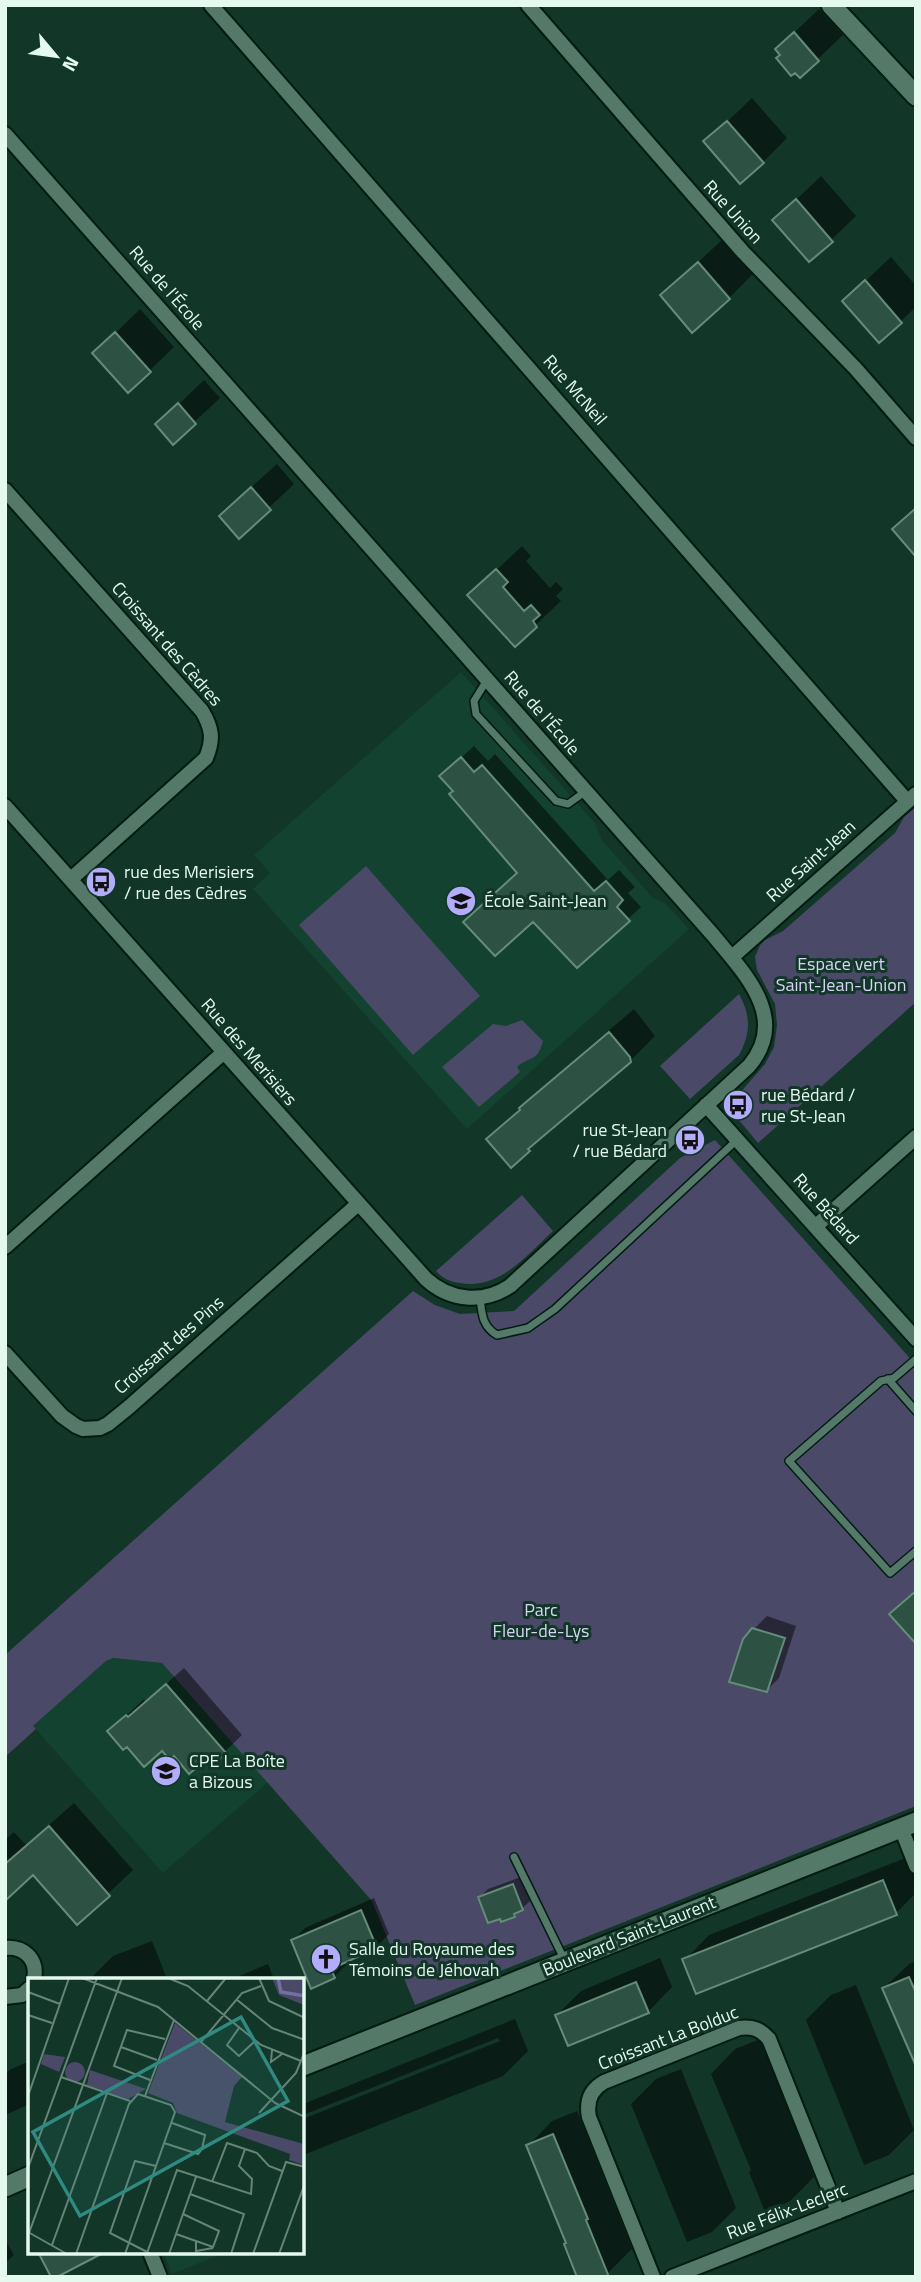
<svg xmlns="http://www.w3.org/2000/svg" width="921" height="2282" font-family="'Titillium Web',sans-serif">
<rect width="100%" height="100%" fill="#123628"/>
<path fill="#134230" d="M 461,672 L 594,822 L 602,840 L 653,898 L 665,903 L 689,929 L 467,1129 L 253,889 L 270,873 L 254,855 Z
M 112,1658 L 162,1663 L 268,1782 L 163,1873 L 33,1726 L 106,1661 Z
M 163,2252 L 227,2252 L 172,2274 Z"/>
<path fill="#4a4967" d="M 916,807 L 916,1002 L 758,1143 L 738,1119 L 734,1106 L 738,1095 L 765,1064 L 774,1047 L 777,1025 L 775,1004 L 757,970 L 755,957 L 760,945 L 765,940 L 783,931 L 895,833 L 904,817 Z
M 366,866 L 480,996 L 413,1055 L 299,925 Z
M 739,994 C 751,1016 751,1033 739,1055 L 690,1099 L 660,1066 Z
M 522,1020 L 543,1041 C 537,1063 531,1055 517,1067 L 520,1072 L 479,1107 L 442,1067 L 493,1024 L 506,1026 Z
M 715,1140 L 916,1365 L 916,1806 L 415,2005 L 372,1901 L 162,1663 L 113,1658 L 106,1661 L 33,1726 L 36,1729 L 5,1757 L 5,1655 L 413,1291 L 435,1305 L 460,1314 L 514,1311 L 680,1158 Z
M 522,1195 L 553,1231 C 527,1255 500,1290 460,1283 C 450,1282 442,1278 436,1271 Z"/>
<path fill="#0007" d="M 819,9 L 843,35 L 800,76 L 777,49 Z
M 752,98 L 787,138 L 763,162 L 706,142 Z
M 821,176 L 856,216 L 831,240 L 775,220 Z
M 723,239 L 753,274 L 729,298 L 662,296 Z
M 891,257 L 916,286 L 916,307 L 879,341 L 844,301 Z
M 140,309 L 174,347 L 149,371 L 95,353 Z
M 204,380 L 220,398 L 173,442 L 158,424 Z
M 277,464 L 294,484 L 239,536 L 246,492 Z
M 522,546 L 531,556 L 526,561 L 550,588 L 556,582 L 563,589 L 556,596 L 561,601 L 515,644 L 470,595 Z
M 474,746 L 488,761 L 495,754 L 608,880 L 619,870 L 635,887 L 628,893 L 641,907 L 577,966 L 519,872 L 455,790 L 454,764 Z
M 634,1009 L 655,1036 L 630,1061 L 548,1130 L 528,1150 L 489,1139 L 546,1084 Z
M 767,1616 L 796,1626 L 779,1678 L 767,1690 L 754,1629 Z
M 184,1668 L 242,1735 L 214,1762 L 208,1755 L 174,1754 L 162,1749 L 127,1744 L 110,1731 L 144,1699 L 146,1702 Z
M 74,1803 L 133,1870 L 77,1923 L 34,1873 L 5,1898 L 5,1840 L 14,1832 L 26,1845 Z
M 908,1857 L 916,1877 L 916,1893 L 896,1913 L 685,1960 L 709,1935 Z
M 521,1877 L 530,1901 L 514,1916 L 480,1897 L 488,1889 Z
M 374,1898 L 389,1934 L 376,1947 L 345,1961 L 347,1964 L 334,1977 L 293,1941 L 305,1928 Z
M 152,1941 L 167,1979 L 90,1979 L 113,1956 Z
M 660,1958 L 672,1987 L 648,2012 L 557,2015 L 581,1991 Z
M 916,1961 L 916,2063 L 884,1988 L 909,1964 Z
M 268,1964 L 274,1979 L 232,1979 Z
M 856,1985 L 914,2130 L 889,2155 L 864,2165 L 806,2020 L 831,1995 Z
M 515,2019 L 528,2051 L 503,2076 L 303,2155 L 303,2119 L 500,2041 L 498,2038 L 303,2115 L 303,2104 Z
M 760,2039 L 794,2120 L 793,2122 L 814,2177 L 790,2201 L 765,2212 L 749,2172 L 751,2170 L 711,2074 L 735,2049 Z
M 30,2061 L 30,2104 L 5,2115 L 5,2074 L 11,2069 Z
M 681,2069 L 736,2208 L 712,2232 L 687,2242 L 631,2104 L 656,2079 Z
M 577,2111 L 632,2249 L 607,2274 L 568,2242 L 528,2146 L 552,2121 Z
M 5,2240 L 14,2255 L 5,2263 Z"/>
<path fill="#2d5142" stroke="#658b79" stroke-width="2" d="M 794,32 L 819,61 L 800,78 L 795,73 L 791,76 L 776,58 L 780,55 L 775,49 Z
M 727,121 L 764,163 L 740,184 L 703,141 Z
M 796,199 L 833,242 L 809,262 L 772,220 Z
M 698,262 L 730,299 L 692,333 L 660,295 Z
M 865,280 L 902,323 L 879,343 L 842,301 Z
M 115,332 L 151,372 L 128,393 L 92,353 Z
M 178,403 L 196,424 L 173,445 L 155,424 Z
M 251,487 L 271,510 L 239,539 L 219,516 Z
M 916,508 L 916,557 L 892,529 Z
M 496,569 L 508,582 L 503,587 L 524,611 L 531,605 L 540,615 L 533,621 L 537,627 L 515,647 L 467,595 Z
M 461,757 L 474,772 L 482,765 L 594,891 L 606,881 L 623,900 L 617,907 L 630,921 L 577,968 L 533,922 L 495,956 L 463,922 L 517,873 L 449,794 L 453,791 L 439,776 Z
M 609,1032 L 630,1057 L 631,1062 L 528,1149 L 530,1151 L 511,1168 L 486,1139 L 520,1110 L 519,1108 Z
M 916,1591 L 916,1644 L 889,1614 Z
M 752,1628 L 785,1638 L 767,1692 L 729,1682 L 743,1639 Z
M 166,1684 L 226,1753 L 214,1764 L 208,1758 L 189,1774 L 174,1756 L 170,1760 L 162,1751 L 144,1767 L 127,1747 L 123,1750 L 107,1731 L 126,1715 L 128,1717 Z
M 49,1826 L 110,1896 L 77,1925 L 33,1875 L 5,1901 L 5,1864 Z
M 883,1880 L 897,1915 L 696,1994 L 682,1959 Z
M 513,1884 L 523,1910 L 514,1914 L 515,1917 L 501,1922 L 500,1919 L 488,1923 L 478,1897 Z
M 361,1910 L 377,1948 L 331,1969 L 335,1978 L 311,1989 L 291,1940 Z
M 909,1977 L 916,1993 L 915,2064 L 882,1988 Z
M 636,1982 L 649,2013 L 568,2046 L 555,2015 Z
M 553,2134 L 588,2219 L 586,2220 L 609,2277 L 577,2277 L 564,2244 L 566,2243 L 526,2145 Z
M 38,2252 L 105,2252 L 57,2277 L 51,2277 Z"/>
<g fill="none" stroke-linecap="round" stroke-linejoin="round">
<g stroke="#021c12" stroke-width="10">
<path id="lane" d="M 487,680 L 474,701 L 476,714 L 556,801 L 568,804 L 586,791
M 480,1298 C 482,1314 482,1326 497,1335 L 528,1328 L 555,1309 L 738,1139
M 916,1359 L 894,1378 L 881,1381 L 789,1461 L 890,1573 L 916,1551
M 888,1379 L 916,1411
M 514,1857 L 565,1961"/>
</g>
<g stroke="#021c12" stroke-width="18">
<path id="street" d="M 211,5 L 907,801
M 528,5 L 743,252 L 856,369 L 916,438
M 5,134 L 713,935 C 744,973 790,1018 749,1066 L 510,1286 C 483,1304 450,1301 426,1279 L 5,806
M 5,490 L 202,711 C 212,728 214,739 206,758 L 71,879
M 732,957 L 916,794
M 706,1105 L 916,1339
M 816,1226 L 916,1137
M 5,1247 L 224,1052
M 5,1353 L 62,1416 L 76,1426 L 83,1429 L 100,1428 L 108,1424 L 129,1407 L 358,1204
M 901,1828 L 916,1866
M 5,1948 C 25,1946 38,1960 34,1979
M 5,1997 L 22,1995 L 30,1988
M 150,2252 L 160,2277
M 653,2277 L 589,2117 C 586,2102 590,2090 604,2082 L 739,2028 C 752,2026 760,2029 769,2039 L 838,2212
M 672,2277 L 916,2181"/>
</g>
<g stroke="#021c12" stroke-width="23">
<path id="secondary" d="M 831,5 L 916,96
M 303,2066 L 916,1822
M 5,2187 L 30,2176"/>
</g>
<use href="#lane" stroke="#547968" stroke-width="7"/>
<use href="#street" stroke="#547968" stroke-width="14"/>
<use href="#secondary" stroke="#547968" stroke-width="19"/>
</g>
<defs>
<g id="bus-disc" transform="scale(1.575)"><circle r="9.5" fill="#b1adfa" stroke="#123628"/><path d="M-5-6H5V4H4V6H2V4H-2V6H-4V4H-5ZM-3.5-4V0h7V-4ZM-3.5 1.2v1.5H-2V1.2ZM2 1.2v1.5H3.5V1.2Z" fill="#111"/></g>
<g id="school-disc" transform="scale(1.575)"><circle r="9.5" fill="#b1adfa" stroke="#123628"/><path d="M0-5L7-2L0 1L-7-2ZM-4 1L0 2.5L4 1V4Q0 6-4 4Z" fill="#111"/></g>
<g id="church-disc" transform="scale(1.575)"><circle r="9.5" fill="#b1adfa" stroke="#123628"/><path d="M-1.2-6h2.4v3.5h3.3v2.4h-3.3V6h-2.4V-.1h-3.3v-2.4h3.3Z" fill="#111"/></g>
</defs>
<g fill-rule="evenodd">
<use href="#bus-disc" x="101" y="882"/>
<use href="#school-disc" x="461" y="901"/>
<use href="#bus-disc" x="738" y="1105"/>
<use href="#bus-disc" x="690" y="1140"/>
<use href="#school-disc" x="166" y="1771"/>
<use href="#church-disc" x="326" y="1959"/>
</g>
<g text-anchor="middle" stroke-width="6" stroke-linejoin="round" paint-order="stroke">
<g font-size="18" fill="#e5faef" stroke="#123628">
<text transform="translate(733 212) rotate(48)" y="6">Rue Union</text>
<text transform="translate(167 288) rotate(49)" y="6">Rue de l'École</text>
<text transform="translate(575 390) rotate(49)" y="6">Rue McNeil</text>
<text transform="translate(167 644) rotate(49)" y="6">Croissant des Cèdres</text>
<text transform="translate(542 713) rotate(49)" y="6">Rue de l'École</text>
<text transform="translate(811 861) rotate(-42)" y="6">Rue Saint-Jean</text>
<text transform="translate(249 1052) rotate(49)" y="6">Rue des Merisiers</text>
<text transform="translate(826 1209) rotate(48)" y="6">Rue Bédard</text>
<text transform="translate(169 1345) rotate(-41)" y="6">Croissant des Pins</text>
<text transform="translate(629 1936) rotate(-22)" y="6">Boulevard Saint-Laurent</text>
<text transform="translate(668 2038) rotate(-21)" y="6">Croissant La Bolduc</text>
<text transform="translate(787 2211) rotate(-21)" y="6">Rue Félix-Leclerc</text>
</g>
<g font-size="18" fill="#e5faef" stroke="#123628" text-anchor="start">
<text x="124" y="878">rue des Merisiers<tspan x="124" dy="21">/ rue des Cèdres</tspan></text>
<text x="484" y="907">École Saint-Jean</text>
<text x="761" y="1101">rue Bédard /<tspan x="761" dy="21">rue St-Jean</tspan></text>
<text x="667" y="1136" text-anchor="end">rue St-Jean<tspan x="667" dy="21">/ rue Bédard</tspan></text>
<text x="189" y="1767">CPE La Boîte<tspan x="189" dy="21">a Bizous</tspan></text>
<text x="349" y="1955">Salle du Royaume des<tspan x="349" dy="21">Témoins de Jéhovah</tspan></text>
</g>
<g font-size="18" fill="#d6d6f4" stroke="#123628">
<text x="841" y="970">Espace vert<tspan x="841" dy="21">Saint-Jean-Union</tspan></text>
<text x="541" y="1616">Parc<tspan x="541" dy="21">Fleur-de-Lys</tspan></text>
</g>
</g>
<g transform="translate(28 1978)">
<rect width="276" height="276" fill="#123628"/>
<path d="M 244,0 L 276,0 L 276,27 L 251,17 ZM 147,45 L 214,99 L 206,108 L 197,144 L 276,166 L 276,187 L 261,182 L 262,176 L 149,135 L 145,125 L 120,115 ZM 16,76 L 37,79 L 31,94 L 13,86 ZM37 94a10 10 0 1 1 20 0a10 10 0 1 1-20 0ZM 62,92 L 118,111 L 100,121 L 59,107 Z" fill="#4a4967"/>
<path fill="none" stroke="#7270a0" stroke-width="3.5" d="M 250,0 L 253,14 L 277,18"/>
<path fill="none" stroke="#668478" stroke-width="2" d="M 54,0 L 130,29 L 247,125 L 277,139M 140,0 L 160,8 L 233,67 L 273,83M 231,0 L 241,23 L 277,40M 0,14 L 32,26M 208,21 L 244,50 L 277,62M 179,23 L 198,0M 0,37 L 24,45M 211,50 L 199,67 L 211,78 L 227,63M 173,64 L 214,15 L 233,8M 93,69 L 129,82M 244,72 L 243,84 L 254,76M 33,99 L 102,123M 122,102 L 86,88 L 99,52 L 137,61M 0,118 L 41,0M 117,118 L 146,42M 231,135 L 268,95 L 277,73M 136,165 L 170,176 L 174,171 L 177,157 L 144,145M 0,190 L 69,0M 184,204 L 199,165 L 229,175 L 241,188 L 254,193M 162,216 L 216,236 L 203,276M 0,254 L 39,276M 1,255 L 94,0M 148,256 L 185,269 L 191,253 L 155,236M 168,264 L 168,273 L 185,270M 24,267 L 79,115M 119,275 L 149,192 L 223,216 L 224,201 L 211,188 L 217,171M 48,276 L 101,126 L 110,116 L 143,127 L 147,134 L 97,276M 123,276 L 82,255 L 107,183 L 128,188M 141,276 L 168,199M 225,276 L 258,184 L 277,189M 251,276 L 277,205"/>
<path fill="#2f8a81" fill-opacity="0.15" stroke="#2f8a81" stroke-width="3.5" d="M 213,39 L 260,123 L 52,238 L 5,154 Z"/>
<rect width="276" height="276" fill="none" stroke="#e5faef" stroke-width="3.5"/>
</g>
<rect width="921" height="2282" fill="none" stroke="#e5faef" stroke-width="14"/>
<g transform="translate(56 56) rotate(119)" stroke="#123628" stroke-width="5" paint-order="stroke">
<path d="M0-5L12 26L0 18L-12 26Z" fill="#e5faef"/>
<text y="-10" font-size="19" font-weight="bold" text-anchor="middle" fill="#e5faef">N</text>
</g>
</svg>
